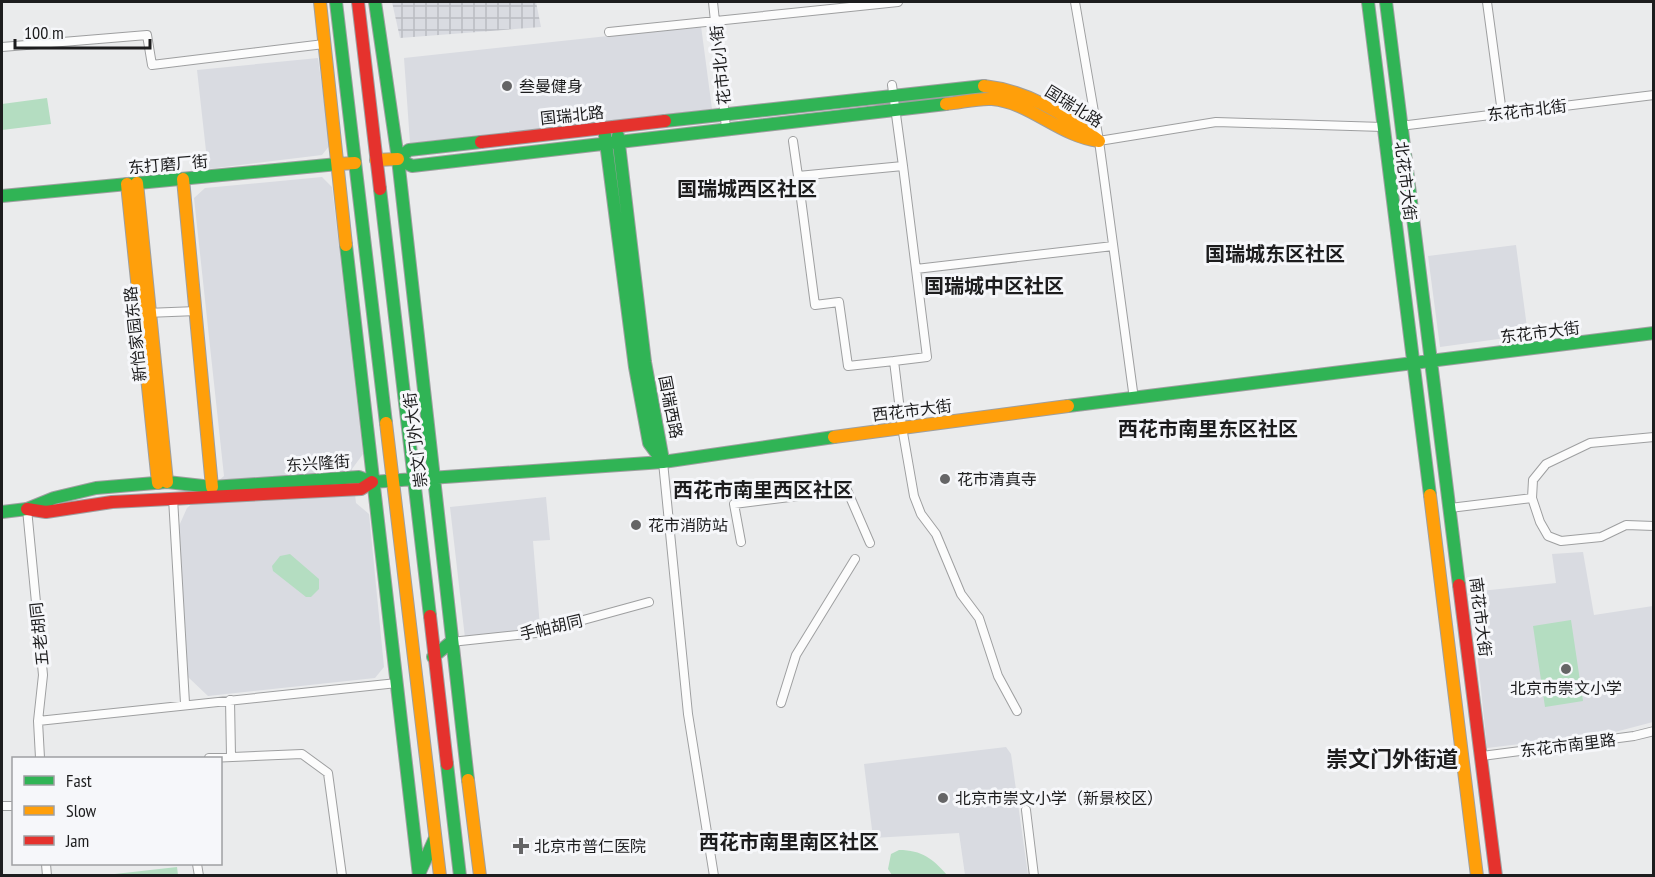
<svg xmlns="http://www.w3.org/2000/svg" width="1655" height="877" font-family="'PT Sans Narrow','Noto Sans SC',sans-serif">
<defs>
<pattern id="industrial-grid" width="8" height="8" patternUnits="userSpaceOnUse" patternTransform="scale(1.5)"><rect width="8" height="8" fill="#d9dbe1"/><path d="M0 4h8M4 0v8" fill="none" stroke="#babcc1"/></pattern>
</defs>
<rect width="100%" height="100%" fill="#eaebec"/>
<path fill="#d9dbe1" d="M 701,26 L 712,109 L 410,143 L 404,58 Z
M 318,58 L 330,145 L 322,155 L 208,169 L 197,70 Z
M 322,177 L 332,187 L 363,454 L 352,469 L 356,503 L 369,514 L 384,667 L 375,678 L 208,696 L 188,677 L 179,526 L 187,508 L 224,476 L 194,198 L 205,188 Z
M 1516,245 L 1528,335 L 1440,347 L 1428,256 Z
M 546,497 L 550,540 L 533,541 L 540,627 L 465,638 L 450,507 Z
M 1583,552 L 1594,615 L 1653,606 L 1653,722 L 1615,732 L 1487,748 L 1471,592 L 1556,583 L 1552,554 Z
M 1006,747 L 1011,754 L 1028,875 L 965,875 L 959,833 L 873,838 L 864,764 Z"/>
<path fill="url(#industrial-grid)" d="M 392,2 L 536,2 L 541,27 L 400,38 Z"/>
<path fill="#b4ddc1" d="M 47,98 L 51,124 L 2,130 L 2,104 Z
M 290,554 L 319,579 L 319,589 L 311,597 L 306,597 L 273,571 L 272,566 L 280,556 Z
M 1571,620 L 1583,701 L 1545,707 L 1533,626 Z
M 899,850 C 922,850 933,859 947,875 L 892,875 L 888,869 L 891,854 Z
M 177,867 L 178,875 L 106,875 Z"/>
<g fill="none" stroke-linecap="round" stroke-linejoin="round">
<g stroke="#9e9fa0" stroke-width="10">
<path id="street" d="M 713,2 L 726,128
M 1075,2 L 1099,141 L 1134,399
M 1487,2 L 1502,113
M 609,32 L 898,2
M 2,47 L 147,35 L 152,65 L 324,44
M 892,85 L 903,166
M 1400,126 L 1654,95
M 793,141 L 798,176
M 1099,141 L 1216,122 L 1383,127
M 916,269 L 1113,246
M 146,313 L 197,311
M 894,361 L 927,357 L 903,166 L 798,176 L 815,305 L 839,302 L 848,366 L 894,361 L 902,427 L 914,496 L 921,514 L 936,534 L 961,594 L 979,618 L 998,676 L 1017,711
M 1654,437 L 1590,443 L 1546,464 L 1533,480 L 1532,498 L 1540,522 L 1548,536 L 1561,541 L 1601,537 L 1626,525 L 1654,526
M 663,462 L 688,714 L 714,876
M 173,498 L 185,703
M 1450,508 L 1532,498
M 27,509 L 43,675 L 38,721 L 40,758
M 741,542 L 734,504 L 847,490 L 870,543
M 451,642 L 536,633 L 649,602
M 230,700 L 231,756
M 781,703 L 796,655 L 855,559
M 38,721 L 397,683
M 1482,756 L 1634,736 L 1654,731
M 209,758 L 302,754 L 328,773 L 342,876
M 2,806 L 14,806
M 1026,810 L 1034,876
M 46,864 L 47,876
M 197,864 L 199,876"/>
</g>
<g stroke="#9e9fa0" stroke-width="14">
<path id="fast" d="M 336,2 L 386,423
M 375,2 L 398,159 L 468,780
M 1368,2 L 1430,495
M 1386,2 L 1459,585
M 665,121 L 984,86
M 605,135 L 635,367 L 649,443 L 663,462
M 618,136 L 645,362 L 663,460
M 481,142 L 409,150 L 398,159 L 412,166 L 946,104
M 380,189 L 430,616
M 2,196 L 338,164
M 346,245 L 419,876
M 1068,406 L 1654,333
M 2,512 L 27,509 L 54,498 L 96,488 L 167,482 L 212,487 L 359,477 L 372,482 L 663,462 L 834,437
M 433,657 L 451,642
M 447,764 L 460,876
M 419,874 L 435,838"/>
</g>
<g stroke="#9e9fa0" stroke-width="14">
<path id="slow" d="M 320,2 L 346,245
M 946,104 C 960,103 977,98 992,99 C 1030,102 1059,136 1099,141 C 1064,114 1029,91 984,86
M 376,160 L 398,159
M 338,164 L 355,163
M 183,179 L 212,487
M 137,183 L 167,482
M 127,184 L 158,483
M 386,423 L 440,876
M 834,437 L 1068,406
M 1430,495 L 1477,876
M 468,780 L 480,876"/>
</g>
<g stroke="#9e9fa0" stroke-width="14">
<path id="jam" d="M 358,2 L 380,189
M 481,142 L 665,121
M 27,509 L 46,512 L 112,502 L 361,489 L 372,482
M 1459,585 L 1496,876
M 430,616 L 447,764"/>
</g>
<use href="#street" stroke="#fcfcfc" stroke-width="8"/>
<use href="#fast" stroke="#30b455" stroke-width="12"/>
<use href="#slow" stroke="#ff9f0a" stroke-width="12"/>
<use href="#jam" stroke="#e5322d" stroke-width="12"/>
</g>
<g fill="#656566" stroke="#f6f7fa" stroke-width="2">
<circle cx="507" cy="86" r="6"/>
<circle cx="945" cy="479" r="6"/>
<circle cx="636" cy="525" r="6"/>
<circle cx="1566" cy="669" r="6"/>
<circle cx="943" cy="798" r="6"/>
<path d="M518 837h6v6h6v6h-6v6h-6v-6h-6v-6h6z"/>
</g>
<g text-anchor="middle" stroke-width="6" stroke-linejoin="round" paint-order="stroke">
<g font-size="16" fill="#1d1d1e" stroke="#f6f7fa">
<text transform="translate(720 65) rotate(-96)" y="6">花市北小街</text>
<text transform="translate(1074 106) rotate(32)" y="6">国瑞北路</text>
<text transform="translate(1527 110) rotate(-7)" y="6">东花市北街</text>
<text transform="translate(572 115) rotate(-6)" y="6">国瑞北路</text>
<text transform="translate(168 164) rotate(-5)" y="6">东打磨厂街</text>
<text transform="translate(1406 181) rotate(83)" y="6">北花市大街</text>
<text transform="translate(1540 332) rotate(-7)" y="6">东花市大街</text>
<text transform="translate(135 334) rotate(-96)" y="6">新怡家园东路</text>
<text transform="translate(671 407) rotate(79)" y="6">国瑞西路</text>
<text transform="translate(912 410) rotate(-7)" y="6">西花市大街</text>
<text transform="translate(415 440) rotate(-97)" y="6">崇文门外大街</text>
<text transform="translate(318 463) rotate(-4)" y="6">东兴隆街</text>
<text transform="translate(1481 617) rotate(83)" y="6">南花市大街</text>
<text transform="translate(551 627) rotate(-13)" y="6">手帕胡同</text>
<text transform="translate(39 634) rotate(-96)" y="6">五老胡同</text>
<text transform="translate(1568 745) rotate(-7)" y="6">东花市南里路</text>
</g>
<g font-size="16" fill="#1d1d1e" stroke="#f6f7fa" text-anchor="start">
<text x="519" y="92">叁曼健身</text>
<text x="957" y="485">花市清真寺</text>
<text x="648" y="531">花市消防站</text>
<text x="1566" y="694" text-anchor="middle">北京市崇文小学</text>
<text x="955" y="804">北京市崇文小学（新景校区）</text>
<text x="534" y="852">北京市普仁医院</text>
</g>
<g font-size="20" font-weight="bold" fill="#1d1d1e" stroke="#f6f7fa">
<text x="747" y="196">国瑞城西区社区</text>
<text x="1275" y="261">国瑞城东区社区</text>
<text x="994" y="293">国瑞城中区社区</text>
<text x="1208" y="436">西花市南里东区社区</text>
<text x="763" y="497">西花市南里西区社区</text>
<text x="789" y="849">西花市南里南区社区</text>
</g>
<g font-size="22" font-weight="bold" fill="#1d1d1e" stroke="#f6f7fa">
<text x="1392" y="767">崇文门外街道</text>
</g>
</g>
<rect width="1655" height="877" fill="none" stroke="#1d1d1e" stroke-width="6"/>
<rect x="12" y="757" width="210" height="108" fill="#f6f7fa" stroke="#9fa0a2" stroke-width="1.5"/>
<rect x="24" y="776" width="30" height="9" fill="#30b455" stroke="#9fa0a2" stroke-width="1.5"/>
<text x="66" y="787" font-size="18" fill="#1d1d1e">Fast</text>
<rect x="24" y="806" width="30" height="9" fill="#ff9f0a" stroke="#9fa0a2" stroke-width="1.5"/>
<text x="66" y="817" font-size="18" fill="#1d1d1e">Slow</text>
<rect x="24" y="836" width="30" height="9" fill="#e5322d" stroke="#9fa0a2" stroke-width="1.5"/>
<text x="66" y="847" font-size="18" fill="#1d1d1e">Jam</text>
<path d="M15 39v9h135v-9" fill="none" stroke="#1d1d1e" stroke-width="3"/>
<text x="24" y="39" font-size="18" fill="#1d1d1e" stroke="#f6f7fa" stroke-width="4.5" paint-order="stroke">100 m</text>
</svg>
